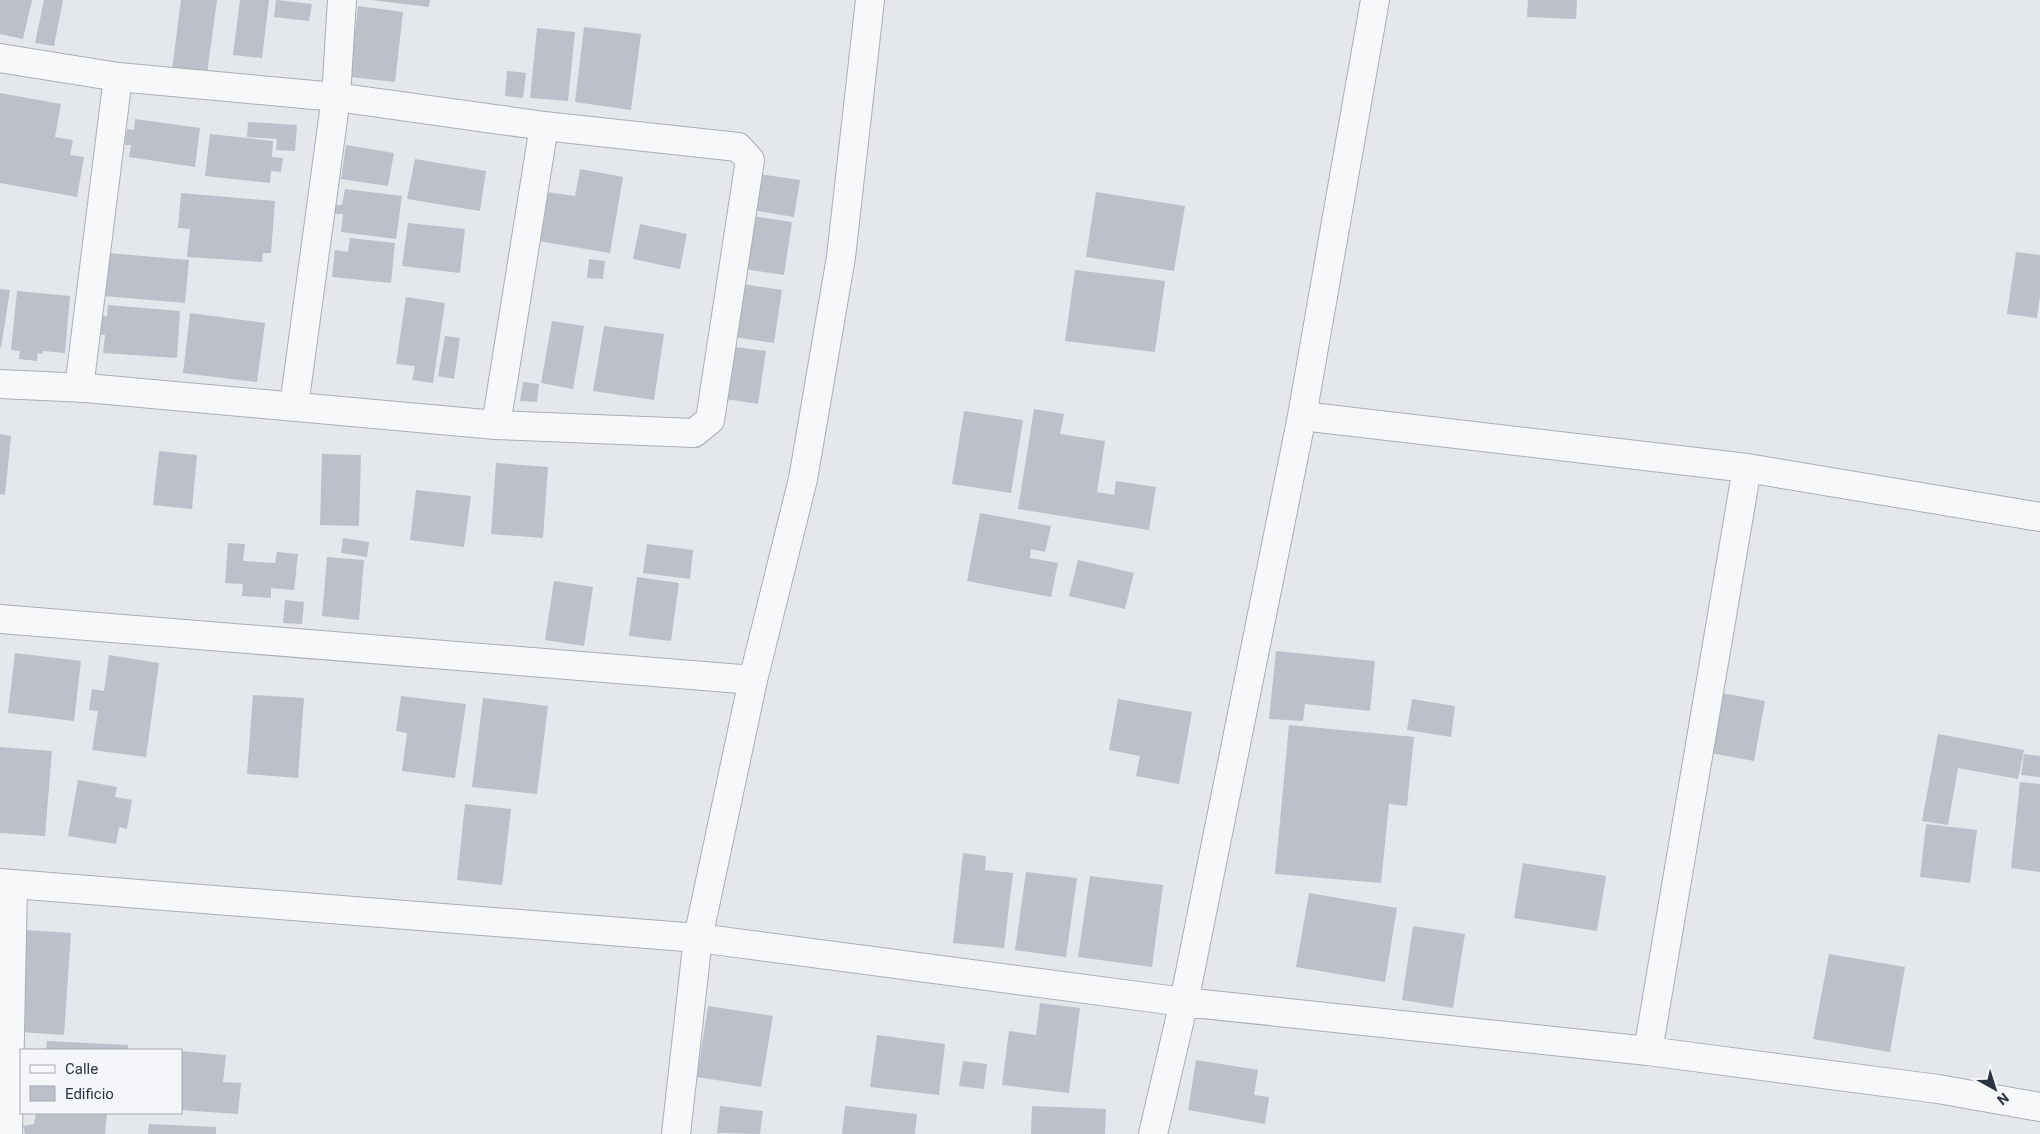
<svg xmlns="http://www.w3.org/2000/svg" width="2040" height="1134" font-family="Roboto,sans-serif">
<rect width="100%" height="100%" fill="#e4e7ec"/>
<path fill="#bbc0ca" d="M 0,0 L 32,0 L 23,39 L 0,34 Z
M 44,0 L 63,0 L 54,46 L 35,43 Z
M 181,0 L 217,0 L 207,74 L 172,70 Z
M 240,0 L 269,0 L 262,58 L 233,55 Z
M 276,0 L 312,4 L 309,21 L 274,17 Z
M 371,0 L 430,0 L 429,7 Z
M 1528,0 L 1577,0 L 1576,19 L 1527,17 Z
M 358,6 L 403,12 L 395,82 L 350,77 Z
M 584,27 L 641,34 L 631,110 L 575,102 Z
M 537,28 L 575,32 L 568,101 L 530,98 Z
M 507,71 L 526,73 L 523,98 L 505,96 Z
M 0,93 L 61,104 L 55,137 L 73,140 L 70,155 L 84,157 L 77,197 L 0,183 Z
M 135,119 L 200,128 L 195,167 L 129,157 L 131,145 L 125,145 L 127,129 L 134,130 Z
M 248,122 L 297,125 L 295,151 L 276,150 L 277,139 L 247,137 Z
M 210,134 L 273,141 L 272,157 L 283,158 L 281,172 L 271,171 L 270,183 L 205,176 Z
M 346,145 L 394,153 L 388,186 L 341,179 Z
M 415,159 L 486,171 L 480,211 L 407,199 Z
M 580,169 L 623,177 L 610,253 L 538,241 L 546,192 L 575,196 Z
M 758,174 L 800,180 L 794,217 L 752,210 Z
M 345,189 L 402,196 L 396,239 L 341,232 L 343,214 L 335,214 L 335,205 L 342,205 Z
M 1096,192 L 1185,206 L 1174,271 L 1086,257 Z
M 181,193 L 275,201 L 271,253 L 263,253 L 262,262 L 187,257 L 190,229 L 178,228 Z
M 753,216 L 792,222 L 784,275 L 744,269 Z
M 408,223 L 465,229 L 460,273 L 402,266 Z
M 640,224 L 687,234 L 680,269 L 633,259 Z
M 350,238 L 395,243 L 391,283 L 332,277 L 335,250 L 348,252 Z
M 2016,252 L 2040,255 L 2040,296 L 2037,318 L 2007,314 Z
M 108,253 L 189,260 L 185,303 L 104,296 Z
M 589,259 L 605,261 L 603,279 L 587,278 Z
M 1075,270 L 1165,281 L 1155,352 L 1065,341 Z
M 742,284 L 782,290 L 774,343 L 734,337 Z
M 0,289 L 10,290 L 1,348 L 0,347 Z
M 17,291 L 70,296 L 65,353 L 43,351 L 42,354 L 38,353 L 37,361 L 19,359 L 20,351 L 11,350 Z
M 406,297 L 445,303 L 433,383 L 412,380 L 415,366 L 396,364 Z
M 108,305 L 180,311 L 177,358 L 103,353 L 105,335 L 96,334 L 98,315 L 107,316 Z
M 190,313 L 265,323 L 257,382 L 183,373 Z
M 552,321 L 584,326 L 573,389 L 541,383 Z
M 604,326 L 664,334 L 654,400 L 593,391 Z
M 445,336 L 460,338 L 454,379 L 438,376 Z
M 727,346 L 766,351 L 758,404 L 719,398 Z
M 523,382 L 539,384 L 537,402 L 520,401 Z
M 1034,409 L 1064,414 L 1060,434 L 1105,441 L 1097,492 L 1114,495 L 1116,481 L 1156,487 L 1149,530 L 1018,509 Z
M 964,411 L 1023,420 L 1011,493 L 952,484 Z
M 0,434 L 11,436 L 5,495 L 0,494 Z
M 159,451 L 197,455 L 192,509 L 153,505 Z
M 322,454 L 361,455 L 359,526 L 320,525 Z
M 496,463 L 548,467 L 543,538 L 491,534 Z
M 416,490 L 471,496 L 464,547 L 410,540 Z
M 980,513 L 1051,526 L 1045,552 L 1031,549 L 1030,558 L 1058,563 L 1051,597 L 967,581 Z
M 343,538 L 369,542 L 367,557 L 341,553 Z
M 228,543 L 245,544 L 243,561 L 275,563 L 277,552 L 298,554 L 294,590 L 271,588 L 271,598 L 242,596 L 243,584 L 225,583 Z
M 647,544 L 693,550 L 690,579 L 643,573 Z
M 327,557 L 364,560 L 359,620 L 322,616 Z
M 1078,560 L 1134,573 L 1125,609 L 1069,596 Z
M 637,577 L 679,583 L 671,641 L 629,636 Z
M 554,581 L 593,587 L 584,646 L 545,640 Z
M 285,600 L 304,602 L 302,624 L 283,623 Z
M 1276,651 L 1375,661 L 1370,711 L 1305,704 L 1303,721 L 1269,719 Z
M 15,653 L 81,661 L 74,721 L 8,713 Z
M 109,655 L 159,663 L 146,757 L 92,750 L 98,711 L 89,710 L 92,689 L 104,691 Z
M 1722,693 L 1765,701 L 1754,761 L 1710,753 Z
M 253,695 L 304,698 L 298,778 L 247,774 Z
M 401,696 L 466,704 L 455,778 L 402,771 L 407,733 L 396,731 Z
M 483,698 L 548,706 L 537,794 L 472,787 Z
M 1118,699 L 1192,712 L 1179,784 L 1136,776 L 1140,756 L 1109,750 Z
M 1412,699 L 1455,706 L 1451,737 L 1407,730 Z
M 1289,725 L 1414,737 L 1407,806 L 1389,804 L 1381,883 L 1275,874 Z
M 1938,734 L 2024,750 L 2018,779 L 1958,768 L 1948,825 L 1922,821 Z
M 0,747 L 52,751 L 45,836 L 0,833 Z
M 2024,754 L 2040,756 L 2040,777 L 2021,775 Z
M 78,780 L 117,787 L 115,797 L 132,800 L 127,829 L 119,827 L 116,844 L 68,836 Z
M 2020,782 L 2040,784 L 2040,872 L 2011,868 Z
M 465,804 L 511,809 L 502,885 L 457,880 Z
M 1926,824 L 1977,830 L 1970,883 L 1920,877 Z
M 963,853 L 986,856 L 985,870 L 1013,873 L 1004,948 L 953,943 Z
M 1523,863 L 1606,876 L 1597,931 L 1514,918 Z
M 1026,872 L 1077,878 L 1066,957 L 1015,950 Z
M 1090,876 L 1163,885 L 1152,967 L 1078,957 Z
M 1309,893 L 1397,908 L 1385,982 L 1296,967 Z
M 1413,926 L 1465,934 L 1453,1008 L 1402,1000 Z
M 26,930 L 71,933 L 64,1035 L 20,1032 Z
M 1829,954 L 1905,967 L 1890,1052 L 1813,1039 Z
M 1040,1003 L 1080,1008 L 1069,1093 L 1002,1085 L 1009,1031 L 1036,1035 Z
M 708,1006 L 773,1016 L 761,1087 L 697,1077 Z
M 877,1035 L 945,1044 L 939,1095 L 870,1087 Z
M 47,1041 L 128,1045 L 128,1050 L 46,1050 Z
M 181,1051 L 226,1055 L 223,1082 L 241,1083 L 238,1114 L 181,1110 Z
M 1196,1060 L 1258,1070 L 1254,1095 L 1269,1097 L 1265,1124 L 1188,1110 Z
M 963,1061 L 987,1064 L 984,1089 L 959,1086 Z
M 720,1106 L 763,1111 L 760,1134 L 717,1133 Z
M 845,1106 L 917,1114 L 915,1134 L 842,1134 Z
M 1032,1106 L 1106,1109 L 1105,1134 L 1031,1134 Z
M 36,1113 L 107,1113 L 105,1134 L 25,1134 L 23,1126 L 34,1124 Z
M 149,1124 L 216,1127 L 216,1134 L 148,1134 Z"/>
<g fill="none" stroke-linecap="round" stroke-linejoin="round">
<g stroke="#a9aeb7" stroke-width="30">
<path id="street" d="M 1375,0 L 1302,416 L 1747,468 L 2040,517
M 0,58 L 118,77 L 336,97 L 544,126 L 738,147 L 750,160 L 710,420 L 694,433 L 496,425 L 86,388 L 0,384
M 86,388 L 79,388 L 118,77
M 294,406 L 336,97 L 342,0
M 496,425 L 544,126
M 0,619 L 753,680
M 0,883 L 698,938 L 1184,1002 L 1648,1051 L 1938,1089 L 2040,1107
M 1648,1051 L 1747,468
M 8,1134 L 13,884
M 676,1134 L 698,938 L 753,680 L 803,479 L 841,257 L 870,0
M 1153,1134 L 1184,1002 L 1302,416"/>
</g>
<use href="#street" stroke="#f7f8fa" stroke-width="28"/>
</g>
<rect x="20" y="1049" width="162" height="65" fill="#f4f6f9" stroke="#a4a8b1"/>
<rect x="30" y="1065" width="25" height="8" fill="#f7f8fa" stroke="#a4a8b1"/>
<text x="65" y="1074" font-size="15" fill="#2b3445">Calle</text>
<rect x="30" y="1086" width="25" height="15" fill="#bbc0ca" stroke="#a4a8b1"/>
<text x="65" y="1099" font-size="15" fill="#2b3445">Edificio</text>
<g transform="translate(1995 1089) rotate(141)" stroke="#f4f6f9" stroke-width="4" paint-order="stroke">
<path d="M0-4L9 19L0 12L-9 19Z" fill="#2b3445"/>
<text y="-8" font-size="14" font-weight="bold" text-anchor="middle" fill="#2b3445">N</text>
</g>
</svg>
